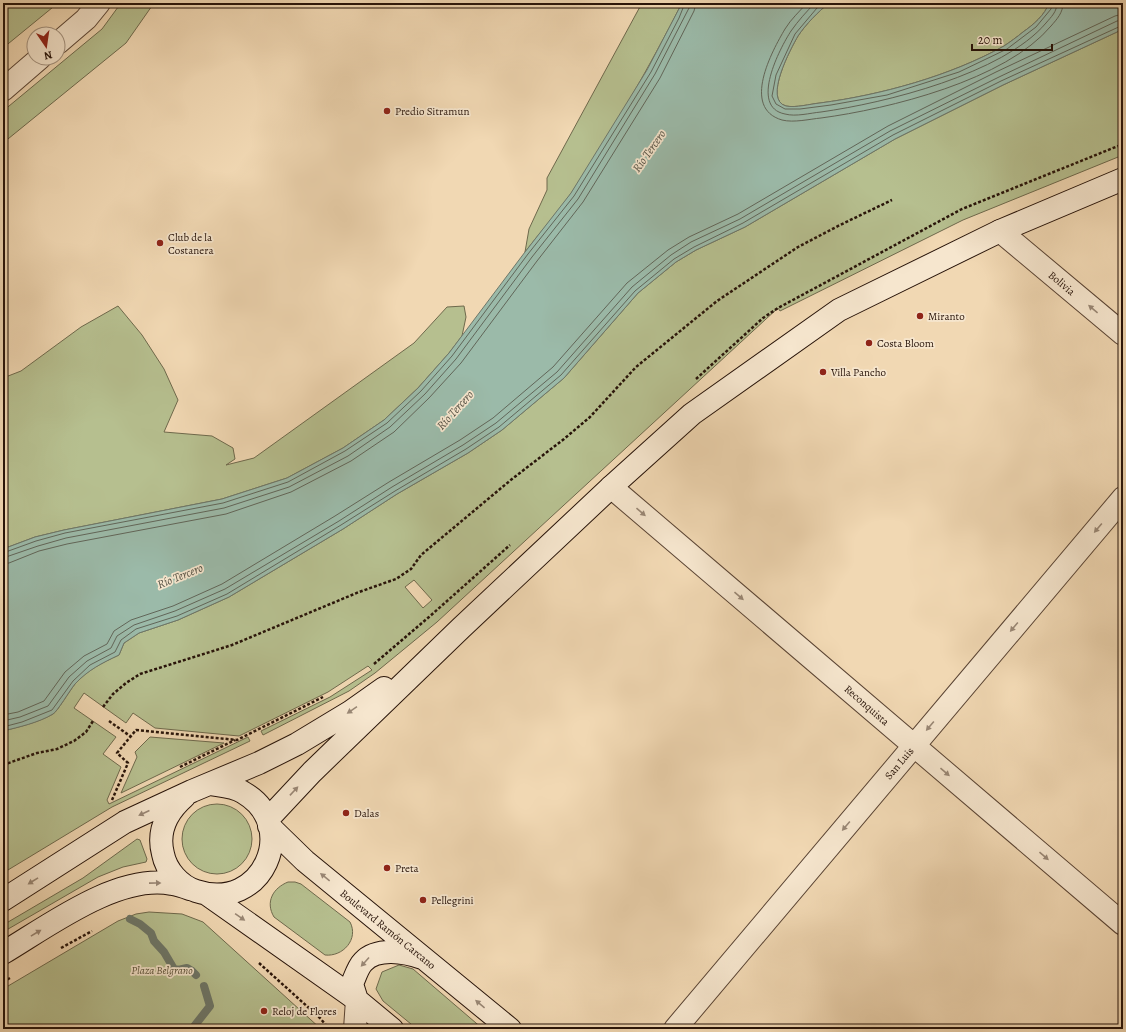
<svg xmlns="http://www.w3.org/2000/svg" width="1126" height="1032" font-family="Alegreya,serif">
<rect width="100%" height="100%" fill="#f1d8b3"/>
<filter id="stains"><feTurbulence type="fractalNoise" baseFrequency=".005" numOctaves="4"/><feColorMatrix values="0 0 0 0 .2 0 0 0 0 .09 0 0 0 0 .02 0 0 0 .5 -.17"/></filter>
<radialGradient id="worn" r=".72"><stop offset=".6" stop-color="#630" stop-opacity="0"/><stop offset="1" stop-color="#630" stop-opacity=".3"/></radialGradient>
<path fill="#b6bf8f" stroke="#6e694c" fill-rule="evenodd" d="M 3,3 L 58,3 L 3,48 Z
M 121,3 L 154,3 L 126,43 L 3,143 L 3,111 L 102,29 Z
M 642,3 L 682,3 C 649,68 612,132 572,192 C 558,213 540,232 525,252 L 529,229 L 547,190 L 547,178 Z
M 829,3 L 1049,3 C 1045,15 1033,25 1023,32 C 1017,37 1010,42 1004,46 C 950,76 881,95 820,103 C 810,104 796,108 786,106 C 763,100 791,48 798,36 C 806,24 818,12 829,3 Z
M 1123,28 L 1123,155 L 963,220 L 780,311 L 778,308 L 437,622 L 375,673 L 349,691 L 263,735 L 261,731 L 330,697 L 372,670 L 368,666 L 328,692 L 239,736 L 155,728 L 133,713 L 126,723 L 84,693 L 74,708 L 116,737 L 103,754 L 121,767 L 107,800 L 109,804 L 248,737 L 250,741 L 112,807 L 3,873 L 3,731 C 19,727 39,722 53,714 C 57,712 70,690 75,684 C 87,670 102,663 119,655 L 124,643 L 139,633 L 178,620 L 229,597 L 343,529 L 397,494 L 468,453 L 502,430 L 564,378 L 638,293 L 676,262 L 696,250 L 745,227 L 895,139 L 1003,85 L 1117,32 ZM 414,580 L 432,600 L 423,608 L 405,587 Z
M 118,306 L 142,335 L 164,369 L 178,400 L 164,432 L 212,436 L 233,448 L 235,459 L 226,465 L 254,458 L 414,343 L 447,307 L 464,306 L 466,317 L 462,336 L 449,353 L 418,388 L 384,420 L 343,448 L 287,478 L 222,499 L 64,530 L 35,537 L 3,549 L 3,378 L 21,371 L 81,327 Z
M 150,737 L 224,743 L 121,793 L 137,757 L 135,752 Z
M182 839a35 35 0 1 1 70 0a35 35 0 1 1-70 0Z
M 137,839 L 140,840 L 147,859 L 146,862 L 123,867 L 98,877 L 3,932 L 3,925 L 83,878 Z
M 288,882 L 295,882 L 301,884 L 350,922 C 359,939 343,957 325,955 L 274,917 C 265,902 273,888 288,882 Z
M 149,912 L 182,914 L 203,922 L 321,1029 L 3,1029 L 3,989 L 118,921 L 136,914 Z
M 399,965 L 413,969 L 483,1029 L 417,1029 L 383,1001 L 376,989 L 382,972 Z"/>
<path fill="#9bbaa9" stroke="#6d7769" d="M 682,3 L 829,3 C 818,12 806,24 798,36 C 791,48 763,100 786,106 C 796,108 810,104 820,103 C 881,95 950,76 1004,46 C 1010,42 1017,37 1023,32 C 1033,25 1045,15 1049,3 L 1123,3 L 1123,28 L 1117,32 L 1003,85 L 895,139 L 745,227 L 696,250 L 676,262 L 638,293 L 564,378 L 502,430 L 468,453 L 397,494 L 343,529 L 229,597 L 178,620 L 139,633 L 124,643 L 119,655 C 102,663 88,670 75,684 C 70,690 57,712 53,714 C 38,723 19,727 3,731 L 3,549 L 35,537 L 64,530 L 222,499 L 287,478 L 343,448 L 384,420 L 418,388 L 449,353 L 525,252 L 571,193 L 647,70 Z"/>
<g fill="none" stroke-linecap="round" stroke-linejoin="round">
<path stroke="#616659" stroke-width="1" d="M 807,3 C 800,11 791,19 785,29 C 772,51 741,108 782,120 C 794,123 810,119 821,118 C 889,109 1006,80 1051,26 C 1057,19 1063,13 1063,3
M 815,3 C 807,11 798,21 791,31 C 780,48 749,107 785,114 C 796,117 810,113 821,112 C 885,103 1003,74 1046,23 C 1051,17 1057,12 1057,3
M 823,3 L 817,8 L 795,34 L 776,75 L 772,96 L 776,104 L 785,109 L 800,109 L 831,105 L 887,95 L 959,72 L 1007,49 L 1036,27 L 1051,9 L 1052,3
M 3,553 L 36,541 L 65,533 L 223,503 L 288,482 L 345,451 L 387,423 L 421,391 L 452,356 L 528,254 L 574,196 L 651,72 L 679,18 L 685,3
M 3,558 L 38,546 L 66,538 L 224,508 L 289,487 L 348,456 L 390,427 L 425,394 L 456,359 L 532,257 L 578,199 L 655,74 L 689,8 L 690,3
M 3,564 L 9,563 L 39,551 L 67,544 L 226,514 L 291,492 L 351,461 L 394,432 L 429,398 L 461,363 L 537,261 L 583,202 L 660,78 L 694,11 L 696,3
M 3,715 L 18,712 L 44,701 L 65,672 L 84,656 L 107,644 L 114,631 L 131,620 L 173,606 L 222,584 L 335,516 L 389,482 L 460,440 L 493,418 L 553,367 L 627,283 L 668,250 L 689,237 L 738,214 L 888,126 L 996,72 L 1115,16 L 1123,14
M 3,721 L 20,717 L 48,706 L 69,677 L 87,661 L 111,648 L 117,636 L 134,625 L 175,611 L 225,589 L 339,521 L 392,487 L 463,445 L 496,423 L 557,372 L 632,287 L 671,255 L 691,242 L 740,219 L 890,131 L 999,77 L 1117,21 L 1123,20
M 3,727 L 22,722 L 52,710 L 73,681 L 90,665 L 115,652 L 121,640 L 136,629 L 177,616 L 227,594 L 341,525 L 395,491 L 466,449 L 499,427 L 561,375 L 635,291 L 674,259 L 694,247 L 743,223 L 893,135 L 1001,81 L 1123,25"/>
<path stroke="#6d7769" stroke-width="8" d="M 130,919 L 140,924 L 151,933 L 154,941 L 164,952 L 174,969 L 178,970 L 187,968 L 192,971 L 196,975
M 192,1029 L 210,1006 L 204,986"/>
<g stroke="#5a4434" stroke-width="24">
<path id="street" d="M 58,43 L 86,19 L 99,3
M 3,90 L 40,58
M 1000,231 L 1123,334
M 611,487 L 1123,924
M 355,1029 L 357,1000
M 675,1029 L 1123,498"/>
</g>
<g stroke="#271309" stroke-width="24">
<path id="secondary" d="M 184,797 C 167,812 157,831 163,854 C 166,870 180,886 196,891 C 263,913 300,826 244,793 C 234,786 221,786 209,784
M 268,819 L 312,772 L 461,628 L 611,487 L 692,414 L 839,310 L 1000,231 L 1123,179
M 269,826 L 305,861 L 510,1029
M 208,895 L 357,1000 L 392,1029
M 3,900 L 125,822 L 192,791 L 259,763 L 297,744 L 350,712 L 384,688
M 3,953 C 47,927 118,873 172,884 C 178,885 184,887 190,889
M 357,1000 L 352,984 C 355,977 358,967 363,962 C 377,947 405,952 422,958"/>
</g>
<path stroke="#271309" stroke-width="2.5" stroke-dasharray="3 2" stroke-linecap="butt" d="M 696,379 L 763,318 L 778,308 L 962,209 L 1123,144
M 374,664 L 429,617 L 510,545
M 103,707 L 113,694 L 126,683 L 140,674 L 232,645 L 359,592 L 396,579 L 411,569 L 421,555 L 512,479 L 564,439 L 590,417 L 636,367 L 717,301 L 798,247 L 840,225 L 892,200
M 109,721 L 130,736
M 3,765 L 37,753 L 57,749 L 74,741 L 86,732 L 93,721
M 180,767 L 235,740
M 112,800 L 128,763 L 117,753 L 136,730 L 237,740 L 323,697
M 61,948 L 92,931
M 259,963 L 320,1018 L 325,1024 L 327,1029
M 3,982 L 10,978"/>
<use href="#street" stroke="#f6e6ce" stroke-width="22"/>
<use href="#secondary" stroke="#f6e6ce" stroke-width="22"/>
</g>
<defs><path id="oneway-solid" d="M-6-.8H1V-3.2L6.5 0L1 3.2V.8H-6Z"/></defs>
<g fill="#998775">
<use href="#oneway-solid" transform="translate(1093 309) rotate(-140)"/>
<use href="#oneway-solid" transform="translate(641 512) rotate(41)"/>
<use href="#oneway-solid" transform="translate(1098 528) rotate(130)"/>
<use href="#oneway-solid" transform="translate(739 596) rotate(41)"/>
<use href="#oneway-solid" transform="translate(1014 627) rotate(130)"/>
<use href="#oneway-solid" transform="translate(352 710) rotate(146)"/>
<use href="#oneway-solid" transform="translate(930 726) rotate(130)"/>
<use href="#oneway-solid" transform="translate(945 772) rotate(41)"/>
<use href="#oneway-solid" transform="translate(294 791) rotate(-47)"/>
<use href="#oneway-solid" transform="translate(144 813) rotate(155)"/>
<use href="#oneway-solid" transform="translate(846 826) rotate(130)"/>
<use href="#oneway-solid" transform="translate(1044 856) rotate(41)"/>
<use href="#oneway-solid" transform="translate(325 877) rotate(-141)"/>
<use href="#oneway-solid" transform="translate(33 881) rotate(148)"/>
<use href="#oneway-solid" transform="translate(155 883) rotate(-1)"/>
<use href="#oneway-solid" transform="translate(240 917) rotate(35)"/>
<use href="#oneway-solid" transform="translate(36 933) rotate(-31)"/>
<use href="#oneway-solid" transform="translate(365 962) rotate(132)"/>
<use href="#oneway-solid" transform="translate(480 1004) rotate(-140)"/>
</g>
<g fill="#8f2418" stroke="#f6e6ce" stroke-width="1.5">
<circle cx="387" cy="111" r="4"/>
<circle cx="160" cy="243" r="4"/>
<circle cx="920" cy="316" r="4"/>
<circle cx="869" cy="343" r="4"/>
<circle cx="823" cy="372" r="4"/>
<circle cx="346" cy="813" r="4"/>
<circle cx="387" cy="868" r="4"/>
<circle cx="423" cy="900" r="4"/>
<circle cx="264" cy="1011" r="4"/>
</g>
<g text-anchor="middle" stroke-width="3.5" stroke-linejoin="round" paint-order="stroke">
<g font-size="11" fill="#271309" stroke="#f6e6ce" text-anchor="start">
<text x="395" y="115">Predio Sitramun</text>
<text x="168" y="241">Club de la<tspan x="168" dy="13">Costanera</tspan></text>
<text x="928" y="320">Miranto</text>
<text x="877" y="347">Costa Bloom</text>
<text x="831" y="376">Villa Pancho</text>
<text x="354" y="817">Dalas</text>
<text x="395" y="872">Preta</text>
<text x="431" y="904">Pellegrini</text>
<text x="272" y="1015">Reloj de Flores</text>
</g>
<g font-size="11" fill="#271309" stroke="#f6e6ce">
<text transform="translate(1062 283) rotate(40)" y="4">Bolivia</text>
<text transform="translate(867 705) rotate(41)" y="4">Reconquista</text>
<text transform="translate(899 763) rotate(-50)" y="4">San Luis</text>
<text transform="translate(388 929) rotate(39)" y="4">Boulevard Ramón Carcano</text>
</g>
<g font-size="11" font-style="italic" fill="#594f38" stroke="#f6e6ce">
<text x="162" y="974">Plaza Belgrano</text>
</g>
<g font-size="12" font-style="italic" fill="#504d41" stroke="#f6e6ce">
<text transform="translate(649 151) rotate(-55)" y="4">Río Tercero</text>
<text transform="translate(455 410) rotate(-48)" y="4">Río Tercero</text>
<text transform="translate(180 576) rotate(-22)" y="4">Río Tercero</text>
</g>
</g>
<rect width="1126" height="1032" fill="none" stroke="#f1d8b3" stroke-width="16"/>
<rect x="4" y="4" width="1118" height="1024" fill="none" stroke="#271309" stroke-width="2"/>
<rect x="8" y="8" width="1110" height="1016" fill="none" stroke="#271309"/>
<g transform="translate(46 46) rotate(167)"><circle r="19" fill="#f6e6ce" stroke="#a3927f"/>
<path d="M0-3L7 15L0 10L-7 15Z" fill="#8f2418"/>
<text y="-6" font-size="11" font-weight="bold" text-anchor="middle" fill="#271309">N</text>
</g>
<path d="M972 44v6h80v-6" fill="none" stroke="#271309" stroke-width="2"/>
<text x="978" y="44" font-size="12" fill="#271309" stroke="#f6e6ce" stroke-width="3" paint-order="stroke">20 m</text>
<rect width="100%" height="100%" filter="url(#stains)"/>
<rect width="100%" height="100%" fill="url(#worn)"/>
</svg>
